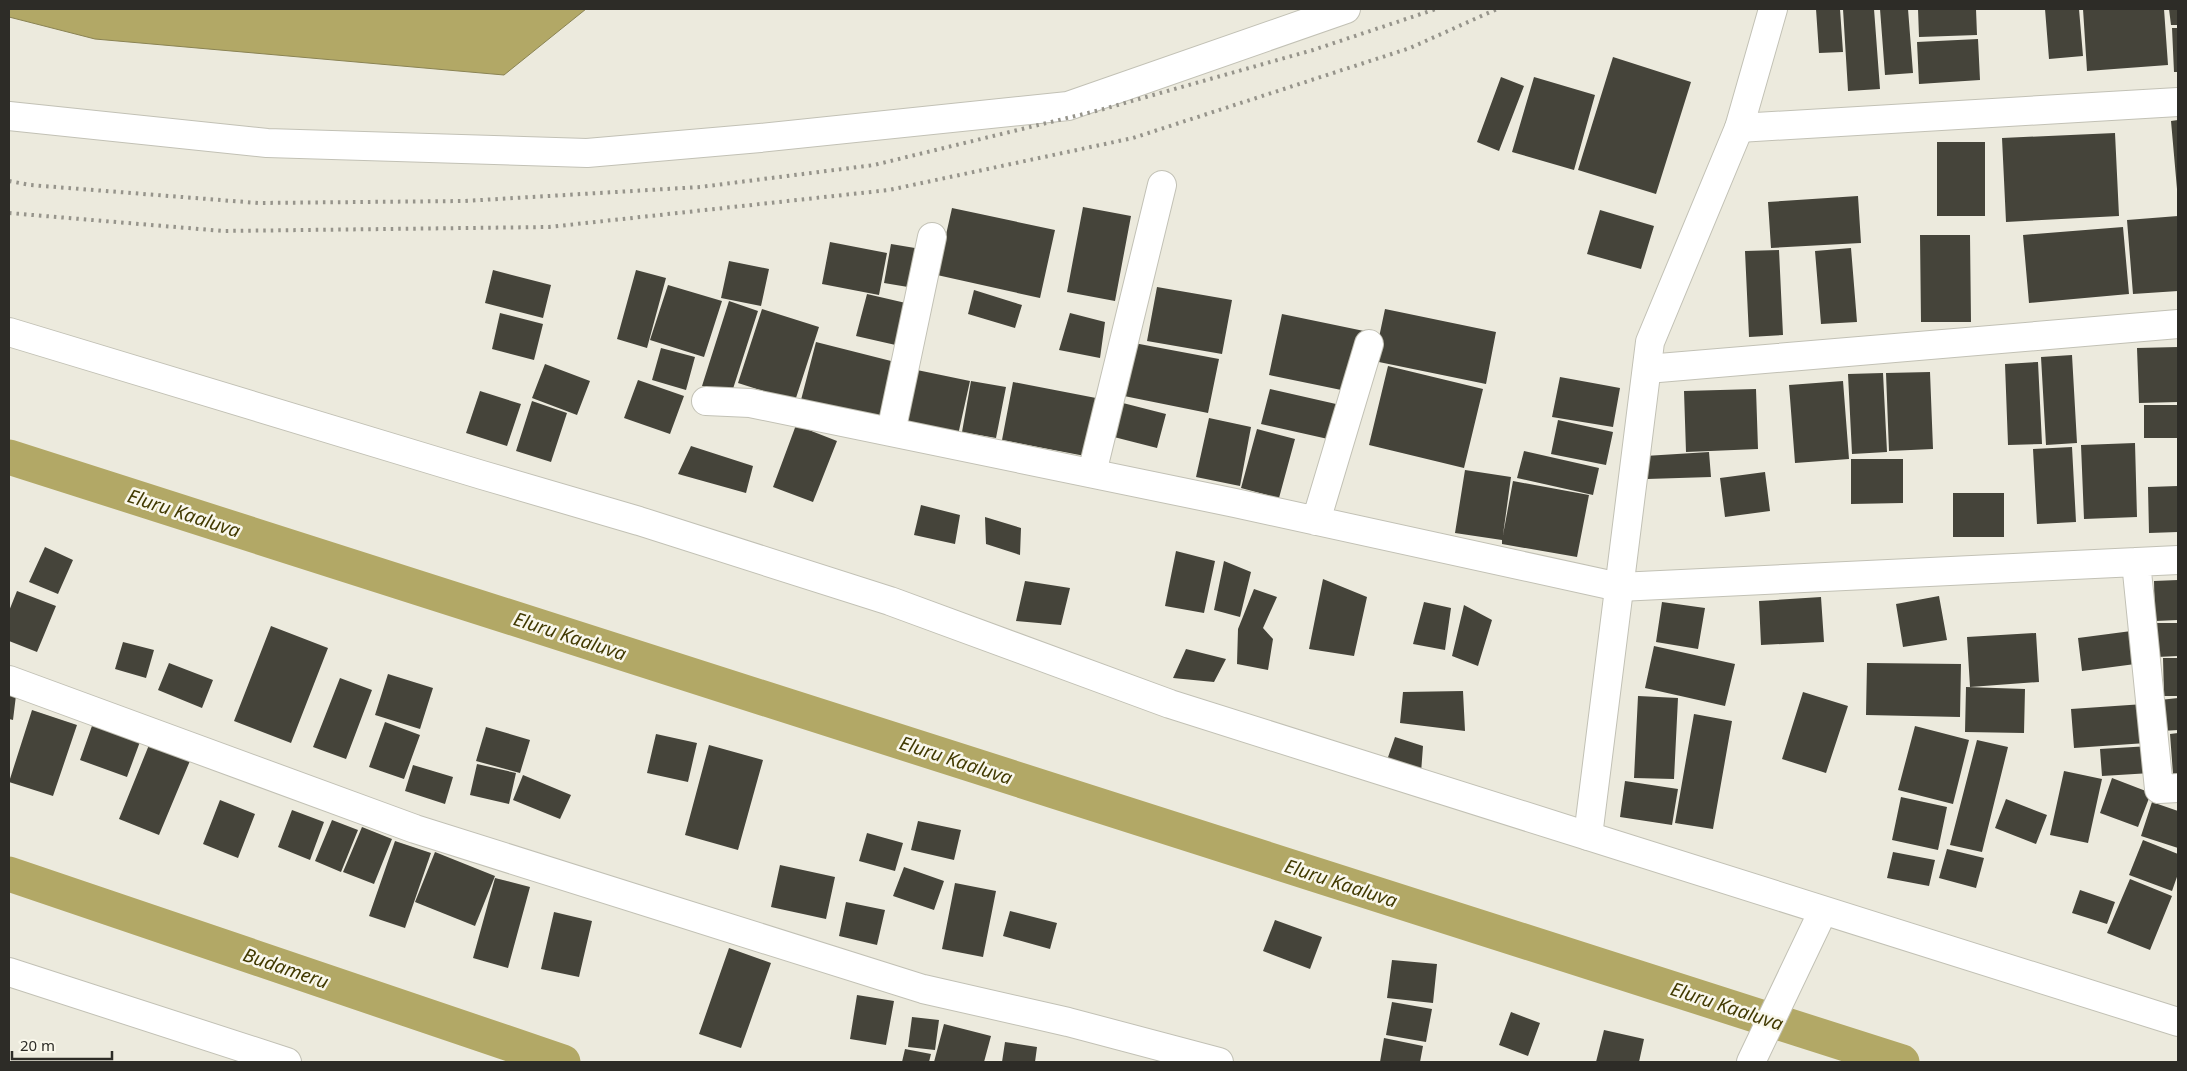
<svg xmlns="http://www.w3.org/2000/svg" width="2187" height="1071" font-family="'Noto Sans',sans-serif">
<rect width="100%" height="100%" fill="#eceadd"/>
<path fill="#b2a866" stroke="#8a8353" d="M 9,9 L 586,9 L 504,75 L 95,39 L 9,17 Z"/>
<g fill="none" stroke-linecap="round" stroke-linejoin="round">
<path stroke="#b2a866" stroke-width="35" d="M 9,457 L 1902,1062
M 9,874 L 563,1062"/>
</g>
<path fill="#45443a" d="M 1816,9 L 1840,9 L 1843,52 L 1819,53 Z
M 1843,9 L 1874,9 L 1880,89 L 1848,91 Z
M 1880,9 L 1908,9 L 1913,73 L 1885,75 Z
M 1918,9 L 1976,9 L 1977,35 L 1919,37 Z
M 2045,9 L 2079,9 L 2083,56 L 2049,59 Z
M 2083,9 L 2164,9 L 2168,65 L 2087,71 Z
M 2169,9 L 2178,9 L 2178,25 L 2171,25 Z
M 2172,28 L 2178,28 L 2178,72 L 2174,72 Z
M 1978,39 L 1980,80 L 1919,84 L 1917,42 Z
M 1613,57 L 1691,82 L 1656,194 L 1578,170 Z
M 1501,77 L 1524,86 L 1499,151 L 1477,142 Z
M 1534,77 L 1595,95 L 1574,170 L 1512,152 Z
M 2178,120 L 2178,188 L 2177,189 L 2171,121 Z
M 2115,133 L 2119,216 L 2006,222 L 2002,138 Z
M 1937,142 L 1985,142 L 1985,216 L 1937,216 Z
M 1858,196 L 1861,243 L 1771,248 L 1768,202 Z
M 1083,207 L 1131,216 L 1115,301 L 1067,292 Z
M 952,208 L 1055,230 L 1040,298 L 937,275 Z
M 1600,210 L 1654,226 L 1641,269 L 1587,254 Z
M 2178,216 L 2178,291 L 2133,294 L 2127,220 Z
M 2123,227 L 2129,294 L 2029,303 L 2023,235 Z
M 1920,235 L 1970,235 L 1971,322 L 1921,322 Z
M 830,242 L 887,253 L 879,295 L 822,284 Z
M 891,244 L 915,248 L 908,287 L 884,283 Z
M 1851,248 L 1857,322 L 1821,324 L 1815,251 Z
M 1779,250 L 1783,335 L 1749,337 L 1745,251 Z
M 729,261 L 769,269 L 761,306 L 721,298 Z
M 493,270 L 551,285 L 543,318 L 485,303 Z
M 636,270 L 666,278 L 647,348 L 617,339 Z
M 668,285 L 722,301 L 704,357 L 650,340 Z
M 1157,287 L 1232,300 L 1222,354 L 1147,341 Z
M 974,290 L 1022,305 L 1015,328 L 968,314 Z
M 867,294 L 910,304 L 900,346 L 856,336 Z
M 729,301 L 758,311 L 731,395 L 702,386 Z
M 762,309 L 819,327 L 795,401 L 738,383 Z
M 1385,309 L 1496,332 L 1486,384 L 1374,361 Z
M 500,313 L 543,324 L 534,360 L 492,349 Z
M 1070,313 L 1105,322 L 1100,358 L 1059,350 Z
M 1282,314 L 1364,331 L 1351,392 L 1269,375 Z
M 816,342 L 899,363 L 885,421 L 801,400 Z
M 1134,343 L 1219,359 L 1208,413 L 1124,396 Z
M 2178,347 L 2178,402 L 2139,403 L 2137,348 Z
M 661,348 L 695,357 L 686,390 L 652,380 Z
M 2072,355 L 2077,443 L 2046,445 L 2041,357 Z
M 2038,362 L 2042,444 L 2008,445 L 2005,364 Z
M 545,364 L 590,381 L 577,415 L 532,398 Z
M 1388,366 L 1483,389 L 1464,468 L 1369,445 Z
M 917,370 L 970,381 L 958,435 L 905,423 Z
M 1930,372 L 1933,449 L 1889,451 L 1886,373 Z
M 1883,373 L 1887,452 L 1852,454 L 1848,374 Z
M 1560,377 L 1620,388 L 1613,427 L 1552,417 Z
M 638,380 L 684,396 L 670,434 L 624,418 Z
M 971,381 L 1006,387 L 996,438 L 962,432 Z
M 1843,381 L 1849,459 L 1795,463 L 1789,385 Z
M 1013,382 L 1096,398 L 1085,456 L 1002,440 Z
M 1270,389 L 1336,404 L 1328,439 L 1261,424 Z
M 1756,389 L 1758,449 L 1686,452 L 1684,391 Z
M 480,391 L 521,404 L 507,446 L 466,433 Z
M 532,401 L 567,413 L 551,462 L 516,451 Z
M 1119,402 L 1166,414 L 1157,448 L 1110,436 Z
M 2144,405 L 2178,405 L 2178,438 L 2144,438 Z
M 1209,418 L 1251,427 L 1240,486 L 1196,477 Z
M 1558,420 L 1613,432 L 1606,465 L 1551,454 Z
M 796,425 L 837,441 L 813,502 L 773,487 Z
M 1257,429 L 1295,439 L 1279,498 L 1241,488 Z
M 2135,443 L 2137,517 L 2084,519 L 2081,445 Z
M 691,446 L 753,466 L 746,493 L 678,474 Z
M 2072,447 L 2076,522 L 2037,524 L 2033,449 Z
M 1524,451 L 1599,468 L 1593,495 L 1517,478 Z
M 1709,452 L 1711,477 L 1647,479 L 1645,456 Z
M 1851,459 L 1903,459 L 1903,503 L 1851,504 Z
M 1465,470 L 1511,477 L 1503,535 L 1513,481 L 1589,495 L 1577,557 L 1502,544 L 1502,540 L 1455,533 Z
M 1765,472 L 1770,511 L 1725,517 L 1720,478 Z
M 2178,486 L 2178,532 L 2149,533 L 2148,487 Z
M 1953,493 L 2004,493 L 2004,537 L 1953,537 Z
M 921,505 L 960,515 L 955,544 L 914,535 Z
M 985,517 L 1021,528 L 1020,555 L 986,544 Z
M 45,547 L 73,560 L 58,594 L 29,582 Z
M 1176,551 L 1215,561 L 1204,613 L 1165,606 Z
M 1224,561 L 1251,572 L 1240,617 L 1214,610 Z
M 1323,579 L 1367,597 L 1354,656 L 1309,649 Z
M 2178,580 L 2178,620 L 2155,621 L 2154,581 Z
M 1025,581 L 1070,588 L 1061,625 L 1016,621 Z
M 1254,589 L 1277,597 L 1263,628 L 1273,639 L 1268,670 L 1237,664 L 1238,629 Z
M 17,591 L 56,606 L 37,652 L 9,641 L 9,611 Z
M 1939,596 L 1947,640 L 1903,647 L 1896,604 Z
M 1821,597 L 1824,642 L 1761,645 L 1759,601 Z
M 1424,602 L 1451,608 L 1445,650 L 1413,644 Z
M 1662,602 L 1705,608 L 1698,649 L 1656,642 Z
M 1464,605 L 1492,620 L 1478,666 L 1452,656 Z
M 2156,623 L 2178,623 L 2178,656 L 2157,657 Z
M 271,626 L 328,648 L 291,743 L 234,721 Z
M 2139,630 L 2143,663 L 2082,671 L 2078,638 Z
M 2036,633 L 2039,682 L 1970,687 L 1967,637 Z
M 123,642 L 154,650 L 146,678 L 115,669 Z
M 1654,646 L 1735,664 L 1725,706 L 1645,688 Z
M 1186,649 L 1226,659 L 1214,682 L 1173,678 Z
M 2163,658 L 2178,658 L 2178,696 L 2164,696 Z
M 169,663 L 213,680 L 202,708 L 158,690 Z
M 1867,663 L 1961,664 L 1960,717 L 1866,715 Z
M 388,674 L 433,688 L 420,729 L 375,715 Z
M 340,678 L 372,690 L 346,759 L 313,747 Z
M 9,686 L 17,687 L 13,720 L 9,719 Z
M 1966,687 L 2025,689 L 2024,733 L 1965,732 Z
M 1463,691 L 1465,731 L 1400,723 L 1403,692 Z
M 1803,692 L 1848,706 L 1826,773 L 1782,759 Z
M 1638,696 L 1678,698 L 1674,779 L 1634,778 Z
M 2178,698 L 2178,730 L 2162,731 L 2160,700 Z
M 2144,704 L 2146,743 L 2074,748 L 2071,709 Z
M 32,710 L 77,725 L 53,796 L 9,782 Z
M 1694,714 L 1732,721 L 1713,829 L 1675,823 Z
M 385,722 L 420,735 L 404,779 L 369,767 Z
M 93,723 L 141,739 L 127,777 L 80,760 Z
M 1915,726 L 1969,740 L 1953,804 L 1898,790 Z
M 486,727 L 530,740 L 520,773 L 476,761 Z
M 2178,733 L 2178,774 L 2173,774 L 2170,734 Z
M 656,734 L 697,743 L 688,782 L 647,773 Z
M 1395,737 L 1423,746 L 1421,773 L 1386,763 Z
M 151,740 L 192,756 L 159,835 L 119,819 Z
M 1977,740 L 2008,747 L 1982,852 L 1950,845 Z
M 709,745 L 763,760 L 738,850 L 685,835 Z
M 2150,746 L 2151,773 L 2102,776 L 2100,749 Z
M 477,764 L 516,773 L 509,804 L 470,795 Z
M 413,765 L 453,777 L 445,804 L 405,791 Z
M 2064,771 L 2102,779 L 2088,843 L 2050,835 Z
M 523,775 L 571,795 L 560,819 L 513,800 Z
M 2112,778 L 2151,793 L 2138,827 L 2100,813 Z
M 1625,781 L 1678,789 L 1672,825 L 1620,817 Z
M 1901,797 L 1947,807 L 1938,850 L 1892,840 Z
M 2006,799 L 2047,815 L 2036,844 L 1995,828 Z
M 220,800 L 255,814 L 238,858 L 203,844 Z
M 2152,802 L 2178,811 L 2178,848 L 2141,836 Z
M 292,810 L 324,822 L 310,860 L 278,847 Z
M 332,820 L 358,830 L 341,872 L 315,861 Z
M 918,821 L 961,830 L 954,860 L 911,850 Z
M 362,827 L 392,839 L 374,884 L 343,872 Z
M 867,833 L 903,843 L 895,871 L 859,861 Z
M 2143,840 L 2178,854 L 2178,874 L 2172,891 L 2129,875 Z
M 395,841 L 431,853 L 405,928 L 369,916 Z
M 1947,849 L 1984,858 L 1976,888 L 1939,878 Z
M 435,852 L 495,876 L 475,926 L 415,902 Z
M 1893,852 L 1935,860 L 1929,886 L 1887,878 Z
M 780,865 L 835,877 L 826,919 L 771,907 Z
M 904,867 L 944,881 L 934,910 L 893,896 Z
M 495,878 L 530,887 L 508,968 L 473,958 Z
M 2130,879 L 2172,896 L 2150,950 L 2107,933 Z
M 955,883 L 996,891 L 983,957 L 942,949 Z
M 2080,890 L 2115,902 L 2107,924 L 2072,913 Z
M 846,902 L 885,910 L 877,945 L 839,936 Z
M 1010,911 L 1057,923 L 1050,949 L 1003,936 Z
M 554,912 L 592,921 L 579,977 L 541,969 Z
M 1275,920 L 1322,937 L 1310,969 L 1263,951 Z
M 729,948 L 771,963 L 741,1048 L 699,1034 Z
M 1392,960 L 1437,964 L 1433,1003 L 1387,998 Z
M 857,995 L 894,1001 L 886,1045 L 850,1039 Z
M 1392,1002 L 1432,1009 L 1426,1042 L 1386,1035 Z
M 1511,1012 L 1540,1023 L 1528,1056 L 1499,1045 Z
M 912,1017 L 939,1020 L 935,1050 L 908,1047 Z
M 944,1024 L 991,1036 L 984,1062 L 934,1062 Z
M 1604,1030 L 1644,1039 L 1639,1062 L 1596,1062 Z
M 1384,1038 L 1423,1046 L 1420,1062 L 1380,1062 Z
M 1005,1042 L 1037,1047 L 1035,1062 L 1002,1062 Z
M 905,1049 L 931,1054 L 929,1062 L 902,1062 Z"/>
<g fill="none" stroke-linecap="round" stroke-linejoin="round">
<g stroke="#c2c1b5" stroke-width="30">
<path id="street" d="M 9,116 L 267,143 L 587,153 L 760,138 L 1068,106 L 1346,9
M 1739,128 L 2178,102
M 9,332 L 482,475 L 639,521 L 890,601 L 1170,704 L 1588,836
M 1647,369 L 2178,324
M 706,401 L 750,403 L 1235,503 L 1619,587 L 2178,560
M 891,432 L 932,237
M 1092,473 L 1162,185
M 1316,521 L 1369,344
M 2136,562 L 2159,789 L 2178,788
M 9,680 L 415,829 L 672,910 L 923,989 L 1068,1022 L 1219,1062
M 1751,1062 L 1823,911"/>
</g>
<g stroke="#c2c1b5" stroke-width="30">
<path id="secondary" d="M 1773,9 L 1739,128 L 1650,342 L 1588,836 L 2178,1022
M 9,972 L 287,1062"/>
</g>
<use href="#street" stroke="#fff" stroke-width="28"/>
<use href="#secondary" stroke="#fff" stroke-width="28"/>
<path stroke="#96948b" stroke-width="4" stroke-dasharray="2.5 5" stroke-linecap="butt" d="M 9,181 L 30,185 L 258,203 L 464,201 L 700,187 L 874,165 L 1100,110 L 1313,50 L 1436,9
M 9,213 L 223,231 L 549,227 L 889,190 L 1133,138 L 1410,48 L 1497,9"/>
</g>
<g text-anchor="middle" stroke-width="5" stroke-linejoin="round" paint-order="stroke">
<g font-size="19" font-style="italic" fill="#413901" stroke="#f9f7eb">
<text transform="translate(184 513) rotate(18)" y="7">Eluru Kaaluva</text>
<text transform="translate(570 636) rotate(18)" y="7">Eluru Kaaluva</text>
<text transform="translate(956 760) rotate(18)" y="7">Eluru Kaaluva</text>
<text transform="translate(1341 883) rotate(18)" y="7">Eluru Kaaluva</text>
<text transform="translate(286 968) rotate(19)" y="7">Budameru</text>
<text transform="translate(1727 1006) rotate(18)" y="7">Eluru Kaaluva</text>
</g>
</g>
<rect width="2187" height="1071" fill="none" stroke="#2d2c27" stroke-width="20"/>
<path d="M12 1051v8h100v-8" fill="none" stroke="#2d2c27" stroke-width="2.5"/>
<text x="20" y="1051" font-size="15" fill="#2d2c27" stroke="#f9f7eb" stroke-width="4" paint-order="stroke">20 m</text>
</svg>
